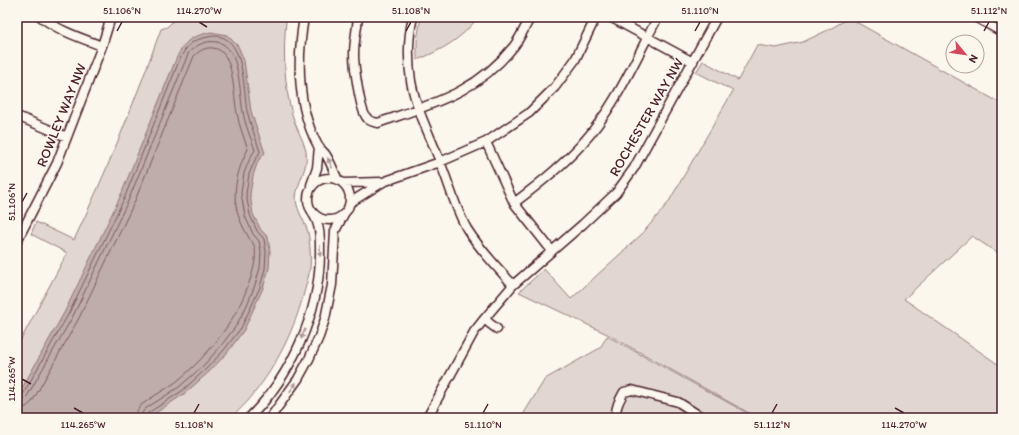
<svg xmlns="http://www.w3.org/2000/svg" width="1019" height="435" font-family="Itim,sans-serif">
<rect width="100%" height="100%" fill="#fbf7ec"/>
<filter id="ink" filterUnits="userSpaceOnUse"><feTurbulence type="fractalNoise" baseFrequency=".025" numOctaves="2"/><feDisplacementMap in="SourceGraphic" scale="8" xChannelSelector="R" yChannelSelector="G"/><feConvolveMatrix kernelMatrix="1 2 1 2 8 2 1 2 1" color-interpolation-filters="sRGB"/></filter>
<g filter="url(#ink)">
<path fill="#e2d7d0" stroke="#967b7e" d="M 177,17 L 274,17 L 286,21 C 283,51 284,85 292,114 C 295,127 303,138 306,151 C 309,168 297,182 296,198 C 296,212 308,224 309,238 C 310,247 311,259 310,268 C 309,275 307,282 305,289 C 295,328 278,364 252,396 C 246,404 238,411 231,418 L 17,418 L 17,347 L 67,253 L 31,234 L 36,222 L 74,240 C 107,171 135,101 161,29 L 167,27 Z
M 421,17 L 478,17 C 462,39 442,50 417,60 L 417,40 Z
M 849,18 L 1002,104 L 1002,256 L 972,236 L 904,299 L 1002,367 L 1002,418 L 758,418 L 607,334 L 519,292 L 544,269 L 571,299 L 642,234 L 668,203 L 733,91 L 696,72 L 703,61 L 738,80 L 757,45 L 776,48 L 803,42 L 830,29 Z
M 607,336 L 756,418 L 521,418 L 545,379 L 600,348 Z"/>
<path fill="#bfadaa" stroke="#907477" d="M 211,32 L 227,35 L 238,46 L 244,60 L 251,111 L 265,153 L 258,161 L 253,176 L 250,194 L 253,214 L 261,230 L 268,237 L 270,251 L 269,269 L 263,288 L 244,330 L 227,353 L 209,372 L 184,394 L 148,418 L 17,418 L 17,397 L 65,311 L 120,197 L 176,59 C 185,40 190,37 211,32 Z"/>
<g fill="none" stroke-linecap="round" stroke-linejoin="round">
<path stroke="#79585e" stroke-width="1" d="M 17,398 L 22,396 L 69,313 L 124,199 L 179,61 C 186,46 191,40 208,37 C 245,28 243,88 247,111 C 250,124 256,138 260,152 L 255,160 L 249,174 L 246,194 L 250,215 L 257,231 L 264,239 L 266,252 L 265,269 L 260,287 L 251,307 L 241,328 L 224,350 L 206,369 L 182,391 L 148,413 L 147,418
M 17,403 L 22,402 L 26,398 L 73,316 L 128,201 L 189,52 C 197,45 205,40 217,42 C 241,46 239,93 243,112 C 245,125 251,138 255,150 L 250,158 L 244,173 L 241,193 L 245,216 L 253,234 L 259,241 L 261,252 L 260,268 L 255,285 L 247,305 L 236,326 L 220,347 L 203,366 L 179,387 L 145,409 L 142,413 L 142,418
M 17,409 L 26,407 L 32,402 L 79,318 L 134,203 L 194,56 C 199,51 205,47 213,48 C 235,50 233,96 237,113 C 239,126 244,138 248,149 C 237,170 230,196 240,220 C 242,225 245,231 248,236 C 249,239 252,241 253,243 C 258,252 254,268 251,277 C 238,319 210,354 176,382 C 165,390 151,397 140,406 L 137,411 L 136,418"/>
<g stroke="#4a1f2b" stroke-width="11">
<path id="minor" d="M 41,17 C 59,31 81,38 102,46
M 304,17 C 297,59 297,107 318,146 C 320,149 324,152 326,155 C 331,163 334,172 338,180
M 358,17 C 357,29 354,42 354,54 C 354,66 360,111 367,118 C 370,122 374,122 378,123 C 432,104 477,93 514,46 C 521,37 525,26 531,17
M 413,17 C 408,37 408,60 411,81 C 416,110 432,139 442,167 C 450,187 456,210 467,229 C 480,250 497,267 513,285
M 610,17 L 693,62
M 975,17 L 1002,32
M 17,116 L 67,137
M 486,142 L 514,203 L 552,251
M308 199a21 21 0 1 1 42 0a21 21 0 1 1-42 0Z
M 343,183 L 382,182
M 311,185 L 317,168 L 319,147
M 351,202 L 383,182 L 440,162 L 486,142 L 529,113 L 555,87 L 575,60 L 596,17
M 514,203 C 538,185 561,167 581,145 C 615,108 635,60 658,17
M 17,241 L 57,163 L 102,46 L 111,17
M 485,318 L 489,323 L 497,329
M 249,418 C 291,376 319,315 320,255 C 320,241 321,226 313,214
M 270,418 L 298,379 L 309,359 L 319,337 L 325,319 L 332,285 L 335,231 L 344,214
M 427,418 L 474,332 L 485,318 L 513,285 L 583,224 L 616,193 L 634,168 L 717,17
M 616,418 C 615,408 619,401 624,392 L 632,390 L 678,402 L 703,418"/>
</g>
<use href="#minor" stroke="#fbf7ec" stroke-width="8"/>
</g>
<defs><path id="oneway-solid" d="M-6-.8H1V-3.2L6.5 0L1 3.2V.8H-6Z"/></defs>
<g fill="#ab9695">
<use href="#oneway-solid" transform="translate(330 163) rotate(-115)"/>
<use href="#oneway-solid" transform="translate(320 251) rotate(90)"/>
<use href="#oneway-solid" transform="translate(303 334) rotate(112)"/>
<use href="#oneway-solid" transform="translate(293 387) rotate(-56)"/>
</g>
</g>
<path fill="none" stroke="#4a1f2b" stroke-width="1.5" d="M 199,22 L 207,27M 117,31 L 122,22M 406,31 L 411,22M 695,31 L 700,22M 984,31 L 989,22M 22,202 L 27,193M 22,379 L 31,384M 74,408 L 83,413M 895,408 L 904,413M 194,413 L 199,404M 483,413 L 488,404M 772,413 L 777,404"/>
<g text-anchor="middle" stroke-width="3" stroke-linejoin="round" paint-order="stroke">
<g font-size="14" fill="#4a1f2b" stroke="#fbf7ec">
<text transform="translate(61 115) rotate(-68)" y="5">ROWLEY WAY NW</text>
<text transform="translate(646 117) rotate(-60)" y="5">ROCHESTER WAY NW</text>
</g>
</g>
<rect width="1019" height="435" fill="none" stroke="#fbf7ec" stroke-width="44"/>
<g transform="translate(965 54) rotate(119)"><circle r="19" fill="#fbf7ec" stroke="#b4a19f"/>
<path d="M0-3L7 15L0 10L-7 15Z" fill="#d1495b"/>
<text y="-6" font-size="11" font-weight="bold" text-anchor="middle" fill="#4a1f2b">N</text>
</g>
<rect x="22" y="22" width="975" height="391" fill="none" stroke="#4a1f2b" stroke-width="1.5"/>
<g font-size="10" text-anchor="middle" fill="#4a1f2b">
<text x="122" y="14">51.106°N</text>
<text x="199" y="14">114.270°W</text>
<text x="411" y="14">51.108°N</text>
<text x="700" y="14">51.110°N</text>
<text x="989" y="14">51.112°N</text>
<text transform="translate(11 202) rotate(-90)" y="4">51.106°N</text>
<text transform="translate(11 379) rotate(-90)" y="4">114.265°W</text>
<text x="83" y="428">114.265°W</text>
<text x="194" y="428">51.108°N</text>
<text x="483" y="428">51.110°N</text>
<text x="772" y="428">51.112°N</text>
<text x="904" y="428">114.270°W</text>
</g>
</svg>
